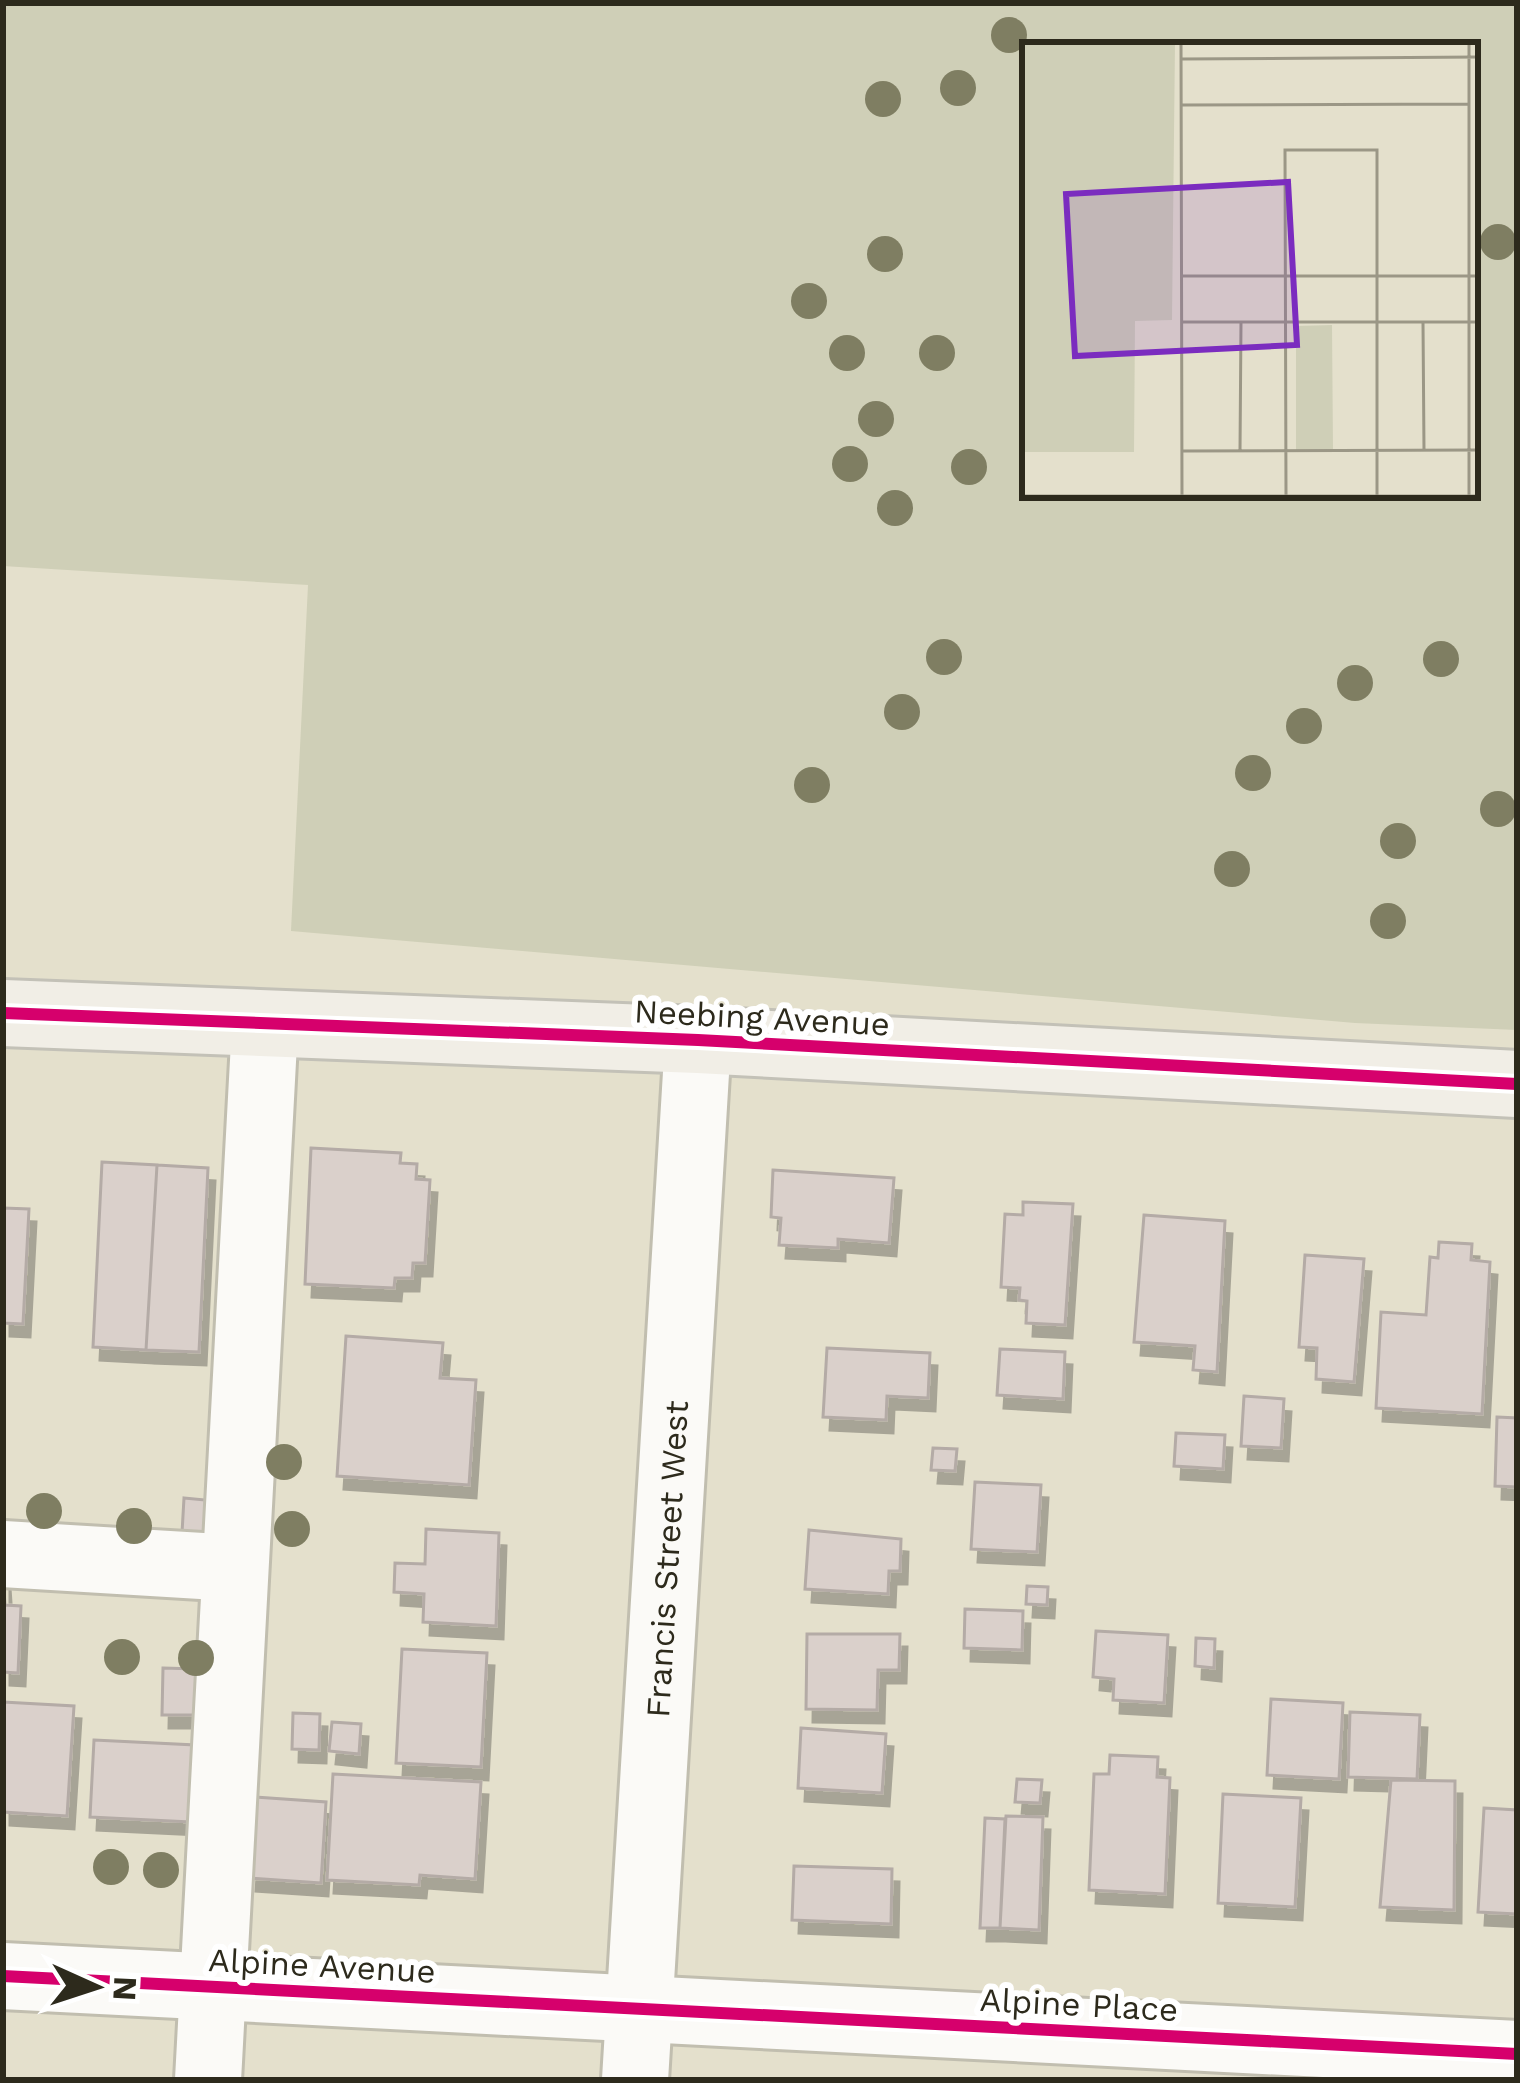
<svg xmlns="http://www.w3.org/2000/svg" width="1520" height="2083" font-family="'Work Sans',sans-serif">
<defs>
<filter id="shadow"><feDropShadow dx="7" dy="13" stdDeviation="0" flood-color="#0004"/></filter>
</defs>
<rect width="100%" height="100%" fill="#e4e0cc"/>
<path fill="#cfcfb7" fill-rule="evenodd" d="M 3,3 L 1517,3 L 1517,1030 L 1355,1023 L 291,931 L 308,585 L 3,566 ZM 1025,45 L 1475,45 L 1475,495 L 1025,495 Z"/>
<path fill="#dad0cb" stroke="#b4aba6" stroke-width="3" filter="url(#shadow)" d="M 311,1148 L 401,1153 L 400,1163 L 417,1164 L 416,1179 L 430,1180 L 425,1263 L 413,1263 L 412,1278 L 395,1278 L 394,1288 L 305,1284 Z
M 102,1162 L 157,1165 L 146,1350 L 93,1347 Z
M 157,1165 L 208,1168 L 199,1352 L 146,1350 Z
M 773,1170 L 894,1178 L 889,1243 L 838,1239 L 838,1248 L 779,1245 L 781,1218 L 771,1217 Z
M 1023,1202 L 1073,1204 L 1065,1325 L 1026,1323 L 1027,1301 L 1019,1300 L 1020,1288 L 1001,1287 L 1005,1214 L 1023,1215 Z
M 3,1208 L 29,1209 L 23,1324 L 3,1323 Z
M 1144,1215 L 1225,1221 L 1217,1372 L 1193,1370 L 1195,1346 L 1134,1342 Z
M 1439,1242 L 1472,1244 L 1471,1260 L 1490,1262 L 1482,1414 L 1376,1408 L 1381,1312 L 1426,1315 L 1430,1257 L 1438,1258 Z
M 1305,1255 L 1364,1259 L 1354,1382 L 1316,1379 L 1317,1348 L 1299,1347 Z
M 346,1336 L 443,1343 L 440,1378 L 476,1380 L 469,1485 L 337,1476 Z
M 827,1348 L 930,1353 L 928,1398 L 887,1396 L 886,1420 L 823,1417 Z
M 1000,1349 L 1065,1352 L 1063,1399 L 997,1395 Z
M 1244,1396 L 1284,1399 L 1281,1448 L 1241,1446 Z
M 1497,1417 L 1517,1418 L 1517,1487 L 1495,1486 Z
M 1176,1433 L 1225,1435 L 1223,1469 L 1174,1466 Z
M 933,1448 L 957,1449 L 955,1471 L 931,1470 Z
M 975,1482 L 1041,1485 L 1037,1552 L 971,1549 Z
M 184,1498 L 216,1501 L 214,1534 L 182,1533 Z
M 426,1529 L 499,1533 L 496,1626 L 423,1622 L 424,1594 L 394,1592 L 395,1563 L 425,1564 Z
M 809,1530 L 901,1539 L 900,1571 L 889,1571 L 888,1594 L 805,1589 Z
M 3,1575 L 5,1605 L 21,1606 L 18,1673 L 3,1672 Z
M 1027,1586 L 1048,1587 L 1047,1605 L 1026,1604 Z
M 965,1609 L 1023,1611 L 1022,1650 L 964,1648 Z
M 1096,1631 L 1168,1635 L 1164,1703 L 1113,1700 L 1114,1679 L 1093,1677 Z
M 807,1634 L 900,1634 L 899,1670 L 878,1670 L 877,1710 L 806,1709 Z
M 1196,1638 L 1215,1639 L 1214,1668 L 1195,1666 Z
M 402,1649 L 487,1653 L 481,1767 L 396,1763 Z
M 163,1668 L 196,1669 L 196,1715 L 162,1715 Z
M 1271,1699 L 1343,1703 L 1339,1779 L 1267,1775 Z
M 3,1702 L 74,1706 L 67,1816 L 3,1812 Z
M 1350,1712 L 1420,1715 L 1417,1779 L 1348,1777 Z
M 293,1713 L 320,1714 L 319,1750 L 292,1749 Z
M 332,1722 L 361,1724 L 359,1754 L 329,1751 Z
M 801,1728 L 886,1734 L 882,1793 L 798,1788 Z
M 94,1740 L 195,1745 L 191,1822 L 90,1817 Z
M 1110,1755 L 1158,1757 L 1157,1777 L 1170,1778 L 1165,1894 L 1089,1890 L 1094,1774 L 1109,1774 Z
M 333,1774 L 481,1782 L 475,1879 L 420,1875 L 419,1885 L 327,1880 Z
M 1017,1779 L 1042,1780 L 1040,1803 L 1015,1802 Z
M 1391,1780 L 1455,1781 L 1454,1910 L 1380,1907 Z
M 1223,1794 L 1301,1798 L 1295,1907 L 1218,1903 Z
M 255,1797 L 326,1802 L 321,1883 L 249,1878 Z
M 1484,1808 L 1517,1810 L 1517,1914 L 1478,1912 Z
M 1006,1816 L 1043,1817 L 1039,1930 L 1000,1928 Z
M 985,1818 L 1005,1819 L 1000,1928 L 980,1928 Z
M 794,1866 L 892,1869 L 891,1924 L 792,1920 Z"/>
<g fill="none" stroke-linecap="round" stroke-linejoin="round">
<g stroke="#c1beaf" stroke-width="72">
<g id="minor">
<path d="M 3,1554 L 235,1568"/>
<path d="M 3,1976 L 1517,2054"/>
<path d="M 208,2080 L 265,1024"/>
<path id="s1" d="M 635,2080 L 698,1040"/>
</g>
</g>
<g stroke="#c3c1b7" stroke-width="72">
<path id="major" d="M 3,1013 L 698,1040 L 1517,1084"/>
</g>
<use href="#minor" stroke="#fbfaf7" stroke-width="66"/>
<use href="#major" stroke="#f1eee6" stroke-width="66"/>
<g stroke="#fff" stroke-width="20">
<path id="cycleway" d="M 3,1013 L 698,1040 L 1517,1084
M 3,1976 L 1517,2054"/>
</g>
<use href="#cycleway" stroke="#d6006c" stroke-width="12"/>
</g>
<g fill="#7f7e62">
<circle cx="1009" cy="35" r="18"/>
<circle cx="958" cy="88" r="18"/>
<circle cx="883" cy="99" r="18"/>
<circle cx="1498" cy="242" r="18"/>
<circle cx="885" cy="254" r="18"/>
<circle cx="809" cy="301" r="18"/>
<circle cx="847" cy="353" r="18"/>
<circle cx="937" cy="353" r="18"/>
<circle cx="876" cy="419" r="18"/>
<circle cx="850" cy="464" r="18"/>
<circle cx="969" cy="467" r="18"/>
<circle cx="895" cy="508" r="18"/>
<circle cx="944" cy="657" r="18"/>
<circle cx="1441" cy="659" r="18"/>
<circle cx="1355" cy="683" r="18"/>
<circle cx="902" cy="712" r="18"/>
<circle cx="1304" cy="726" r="18"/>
<circle cx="1253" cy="773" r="18"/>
<circle cx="812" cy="785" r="18"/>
<circle cx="1498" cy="809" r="18"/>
<circle cx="1398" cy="841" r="18"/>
<circle cx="1232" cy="869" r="18"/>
<circle cx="1388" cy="921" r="18"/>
<circle cx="284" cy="1462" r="18"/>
<circle cx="44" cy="1511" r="18"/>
<circle cx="134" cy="1526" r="18"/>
<circle cx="292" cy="1529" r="18"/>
<circle cx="122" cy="1657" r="18"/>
<circle cx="196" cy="1658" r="18"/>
<circle cx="111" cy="1867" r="18"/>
<circle cx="161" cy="1870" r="18"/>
</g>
<g text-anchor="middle" stroke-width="12" stroke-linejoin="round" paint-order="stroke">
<g font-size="33" fill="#2d2a1c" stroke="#fff">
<text transform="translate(762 1017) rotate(3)" y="12">Neebing Avenue</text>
<text dy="12" stroke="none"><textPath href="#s1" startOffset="522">Francis Street West</textPath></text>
<text transform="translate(322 1965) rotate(3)" y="12">Alpine Avenue</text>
<text transform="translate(1079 2004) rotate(3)" y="12">Alpine Place</text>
</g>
</g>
<g transform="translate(1022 42)">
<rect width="456" height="456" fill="#e4e0cc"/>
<path d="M 0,0 L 153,0 L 150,278 L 113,279 L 112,410 L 0,410 ZM 310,283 L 311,408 L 274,408 L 274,284 Z" fill="#cfcfb7"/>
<path fill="none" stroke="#9b9786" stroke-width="3" d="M 159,0 L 160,456M 447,0 L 447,454M 159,17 L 456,15M 160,63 L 447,62M 160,234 L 456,234M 160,280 L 456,280M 401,280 L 402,409M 161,409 L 456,408M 218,409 L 219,280M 0,454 L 159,454M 160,454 L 456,454M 264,454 L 263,108 L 355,108 L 355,456"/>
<path fill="#7b2cbf" fill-opacity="0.15" stroke="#7b2cbf" stroke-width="6" d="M 266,140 L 275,303 L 53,314 L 44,152 Z"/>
<rect width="456" height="456" fill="none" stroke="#2d2a1c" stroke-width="6"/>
</g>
<rect width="1520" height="2083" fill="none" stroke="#2d2a1c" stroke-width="12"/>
<g transform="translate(96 1987) rotate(93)" stroke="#ffffff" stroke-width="9" paint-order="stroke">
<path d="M0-9L21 45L0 30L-21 45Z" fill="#2d2a1c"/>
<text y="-18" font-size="33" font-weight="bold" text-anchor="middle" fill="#2d2a1c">N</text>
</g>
</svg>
